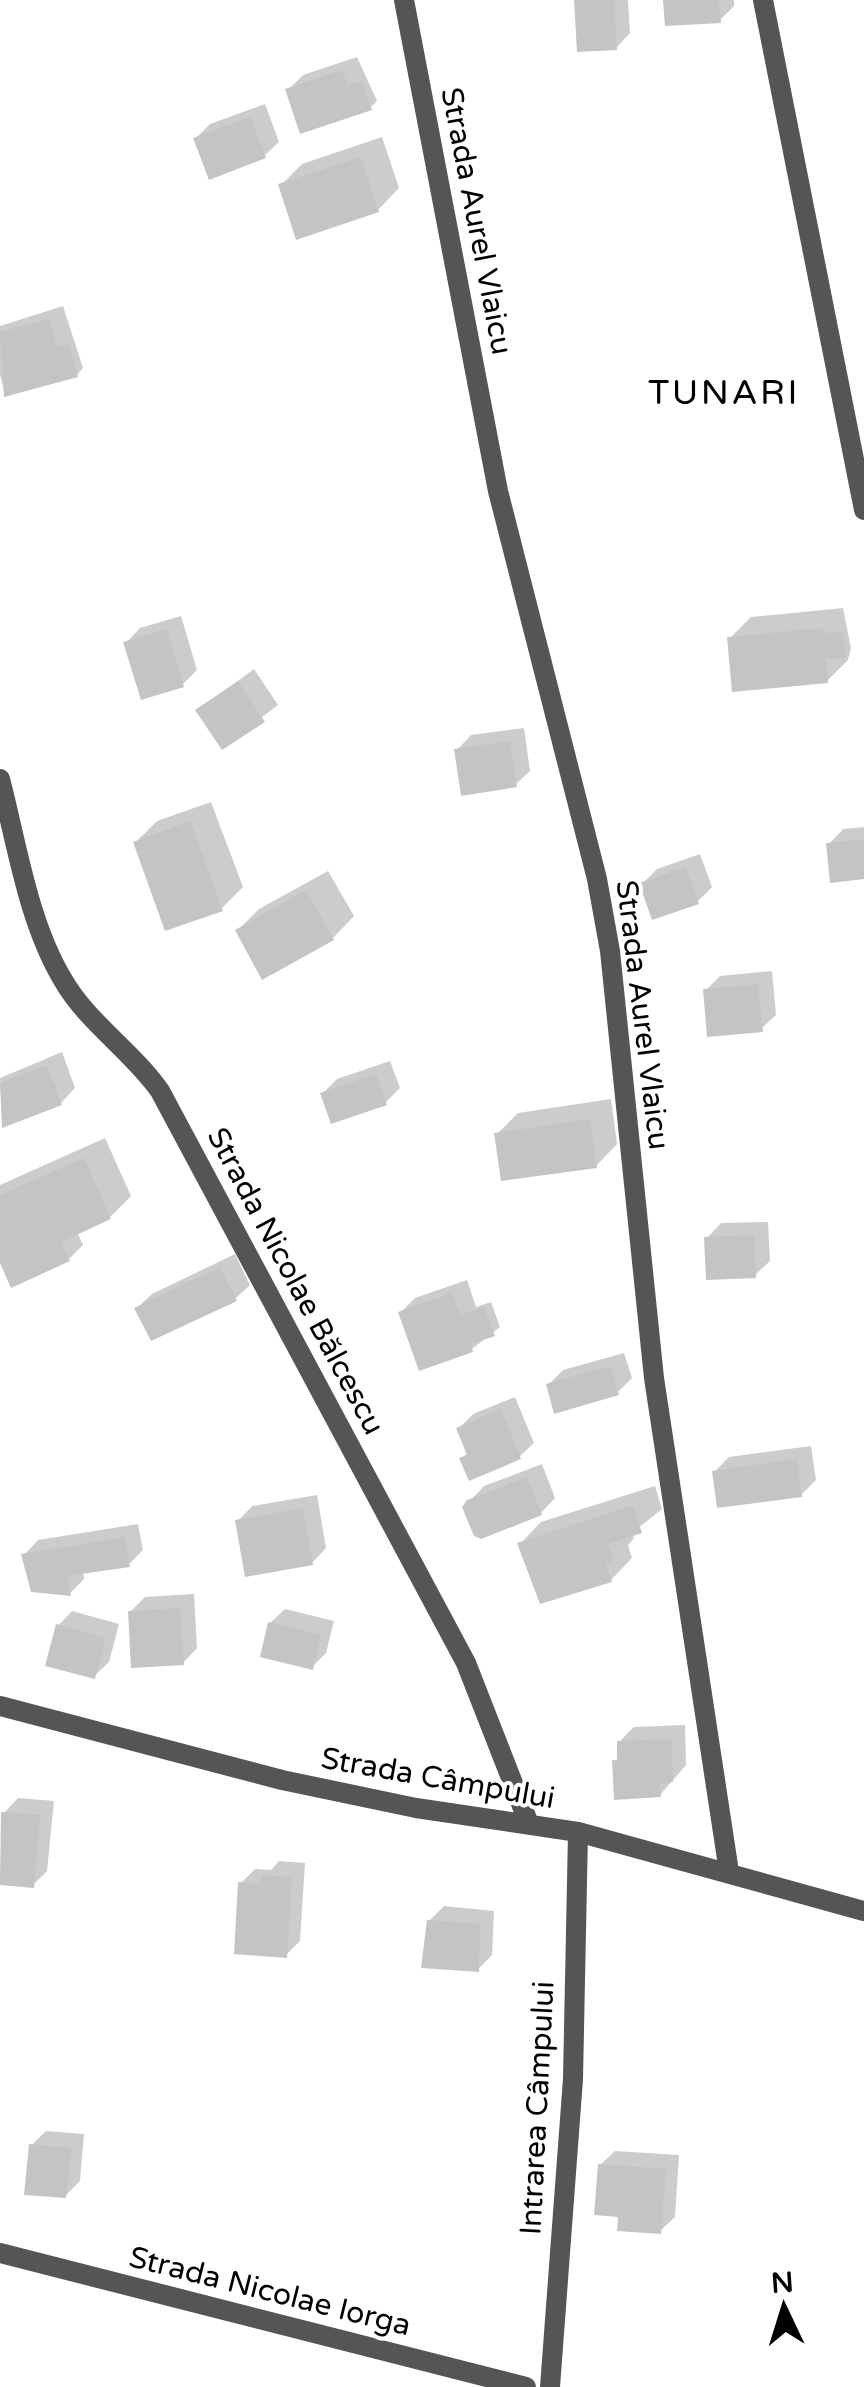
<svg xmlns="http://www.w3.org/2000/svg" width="864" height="2387" font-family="'Varela Round',sans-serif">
<rect width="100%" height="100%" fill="#fff"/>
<path fill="#0003" d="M 576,0 L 628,0 L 630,33 L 616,48 Z
M 666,0 L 734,0 L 734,6 L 719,21 Z
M 357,57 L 377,101 L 370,108 L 288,90 L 303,75 Z
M 265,104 L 279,142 L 264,156 L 196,138 L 210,124 Z
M 382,137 L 399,188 L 378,210 L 281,185 L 302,164 Z
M 63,306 L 83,368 L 77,375 L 5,394 L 0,375 L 0,326 Z
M 843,608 L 851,648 L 848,660 L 827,681 L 730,638 L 751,617 Z
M 181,616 L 197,670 L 183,684 L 126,643 L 140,628 Z
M 254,669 L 278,705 L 223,747 L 198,710 Z
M 524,728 L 530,771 L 515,785 L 457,750 L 471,735 Z
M 211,802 L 243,887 L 221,909 L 135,843 L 157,821 Z
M 864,827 L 864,877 L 829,844 L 843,829 Z
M 700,854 L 712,887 L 698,901 L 642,884 L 657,869 Z
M 328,871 L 354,916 L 333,938 L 263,976 L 238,930 L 259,909 Z
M 772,971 L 776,1015 L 761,1029 L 706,990 L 720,976 Z
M 62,1052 L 75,1088 L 61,1103 L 3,1125 L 0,1078 Z
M 390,1061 L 400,1088 L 385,1103 L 323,1093 L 337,1079 Z
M 611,1099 L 617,1144 L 596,1166 L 497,1134 L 518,1113 Z
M 105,1138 L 131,1196 L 110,1217 L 77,1232 L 83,1245 L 69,1259 L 0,1257 L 0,1185 Z
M 768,1222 L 770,1261 L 755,1275 L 707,1238 L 721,1223 Z
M 235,1254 L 250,1285 L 235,1299 L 137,1308 L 152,1294 Z
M 467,1280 L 476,1307 L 491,1302 L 500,1327 L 472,1349 L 401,1312 L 415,1298 Z
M 624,1353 L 632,1378 L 617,1393 L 548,1385 L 563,1370 Z
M 515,1397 L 534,1443 L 519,1457 L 462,1458 L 469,1452 L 459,1428 L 473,1414 Z
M 811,1446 L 816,1480 L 801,1495 L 714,1472 L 729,1457 Z
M 542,1464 L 555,1498 L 541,1513 L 469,1502 L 484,1486 Z
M 655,1486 L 662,1509 L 632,1533 L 634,1538 L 628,1545 L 632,1558 L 611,1580 L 520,1544 L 541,1522 Z
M 317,1495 L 326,1548 L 312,1563 L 238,1521 L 252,1506 Z
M 138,1524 L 143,1550 L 129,1564 L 83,1571 L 84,1579 L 70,1593 L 24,1555 L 38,1540 Z
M 194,1594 L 197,1648 L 183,1663 L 130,1612 L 145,1597 Z
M 285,1609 L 334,1621 L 326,1653 L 312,1667 L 270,1623 Z
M 72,1611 L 119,1624 L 109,1662 L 94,1676 L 58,1626 Z
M 685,1725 L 686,1765 L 660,1795 L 615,1761 L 620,1756 L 619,1742 L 634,1727 Z
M 18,1798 L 54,1801 L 47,1871 L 33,1885 L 0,1882 L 4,1813 Z
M 279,1861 L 305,1863 L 300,1941 L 286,1955 L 241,1883 L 255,1869 L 271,1870 Z
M 444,1906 L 494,1911 L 492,1955 L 478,1969 L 429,1921 Z
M 46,2131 L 84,2134 L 80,2181 L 65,2196 L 31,2146 Z
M 615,2151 L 679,2155 L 675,2217 L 660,2231 L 621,2215 L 600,2165 Z"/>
<path fill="#c4c4c4" d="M 574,0 L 614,0 L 617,50 L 577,52 Z
M 663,0 L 719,0 L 721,23 L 665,26 Z
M 342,70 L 348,85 L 362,81 L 372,110 L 300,134 L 285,89 Z
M 250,117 L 266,158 L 209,180 L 193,138 Z
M 361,157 L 379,212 L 296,240 L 278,184 Z
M 49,319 L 57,346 L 69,344 L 78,377 L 4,397 L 0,332 Z
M 823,628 L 823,633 L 843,632 L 846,658 L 826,659 L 828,683 L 732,692 L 727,637 Z
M 167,629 L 184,687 L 141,700 L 123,642 Z
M 238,681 L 265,722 L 222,750 L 195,710 Z
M 510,741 L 517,787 L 461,796 L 454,749 Z
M 190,821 L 223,911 L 165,931 L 133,842 Z
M 864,839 L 864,879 L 830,883 L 826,843 Z
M 686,867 L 699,904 L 652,920 L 639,883 Z
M 306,890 L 334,940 L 262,980 L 235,930 Z
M 758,984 L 763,1032 L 707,1037 L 703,989 Z
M 47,1065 L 62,1105 L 2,1128 L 0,1083 Z
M 376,1074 L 387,1105 L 331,1124 L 320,1093 Z
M 590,1119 L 597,1168 L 501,1181 L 494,1133 Z
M 84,1158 L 111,1219 L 61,1242 L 70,1261 L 11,1288 L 0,1263 L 0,1195 Z
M 754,1235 L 756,1278 L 706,1280 L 704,1237 Z
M 220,1267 L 237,1301 L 151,1341 L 134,1308 Z
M 452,1293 L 460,1315 L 484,1307 L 495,1336 L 471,1344 L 473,1352 L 419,1371 L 398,1312 Z
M 610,1366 L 619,1395 L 554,1414 L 546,1384 Z
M 501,1409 L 521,1459 L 469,1481 L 459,1458 L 467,1455 L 456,1428 Z
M 797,1459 L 802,1497 L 717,1508 L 712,1471 Z
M 527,1477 L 542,1515 L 481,1539 L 474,1536 L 462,1507 L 467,1500 Z
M 633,1505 L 642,1533 L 608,1544 L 614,1562 L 606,1564 L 612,1582 L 540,1604 L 517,1543 Z
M 303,1508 L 313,1565 L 245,1577 L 235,1520 Z
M 124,1537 L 130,1567 L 67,1576 L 71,1596 L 31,1592 L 21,1554 Z
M 180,1608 L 184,1665 L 131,1668 L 128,1611 Z
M 268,1622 L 321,1635 L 313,1670 L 260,1657 Z
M 56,1624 L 106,1638 L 95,1679 L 45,1666 Z
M 671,1739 L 673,1782 L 660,1783 L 661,1797 L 614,1800 L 612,1760 L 617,1760 L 617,1741 Z
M 1,1812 L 40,1815 L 34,1888 L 0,1885 Z
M 262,1875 L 292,1877 L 287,1958 L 234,1954 L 238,1882 L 261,1884 Z
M 427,1920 L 480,1924 L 479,1972 L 421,1968 Z
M 29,2144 L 71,2148 L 66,2198 L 24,2195 Z
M 598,2164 L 666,2169 L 661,2234 L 617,2231 L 618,2217 L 594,2215 Z"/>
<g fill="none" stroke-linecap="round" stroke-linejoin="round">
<path stroke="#555" stroke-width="20" d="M 404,0 L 498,491 L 597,879 L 610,951 L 654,1378 L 729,1872
M 763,0 L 864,510
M 0,779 C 17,844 28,922 63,980 C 87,1022 132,1051 160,1091 L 466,1663 L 529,1824
M 0,1706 L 282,1780 L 416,1808 L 578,1832 L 864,1911
M 0,2253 L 526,2387
M 550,2387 L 573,2079 L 578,1832"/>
</g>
<g text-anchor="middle" stroke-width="8" stroke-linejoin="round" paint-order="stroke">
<g font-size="30" fill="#000" stroke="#fff">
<text transform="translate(477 221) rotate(79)" y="10">Strada Aurel Vlaicu</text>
<text transform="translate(643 1015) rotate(83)" y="10">Strada Aurel Vlaicu</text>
<text transform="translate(296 1281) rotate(62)" y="10">Strada Nicolae Bălcescu</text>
<text transform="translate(438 1778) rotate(10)" y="10">Strada Câmpului</text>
<text transform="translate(537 2108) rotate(-87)" y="10">Intrarea Câmpului</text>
<text transform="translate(270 2291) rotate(14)" y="10">Strada Nicolae Iorga</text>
</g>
<g font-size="35" letter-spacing="2.5" fill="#000" stroke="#fff">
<text x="724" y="404">TUNARI</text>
</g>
</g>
<g transform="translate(784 2307) rotate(356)" stroke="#ffffff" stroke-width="8" paint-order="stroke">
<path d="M0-8L18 38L0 25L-18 38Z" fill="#000000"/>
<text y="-15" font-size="28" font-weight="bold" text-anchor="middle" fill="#000000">N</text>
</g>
</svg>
